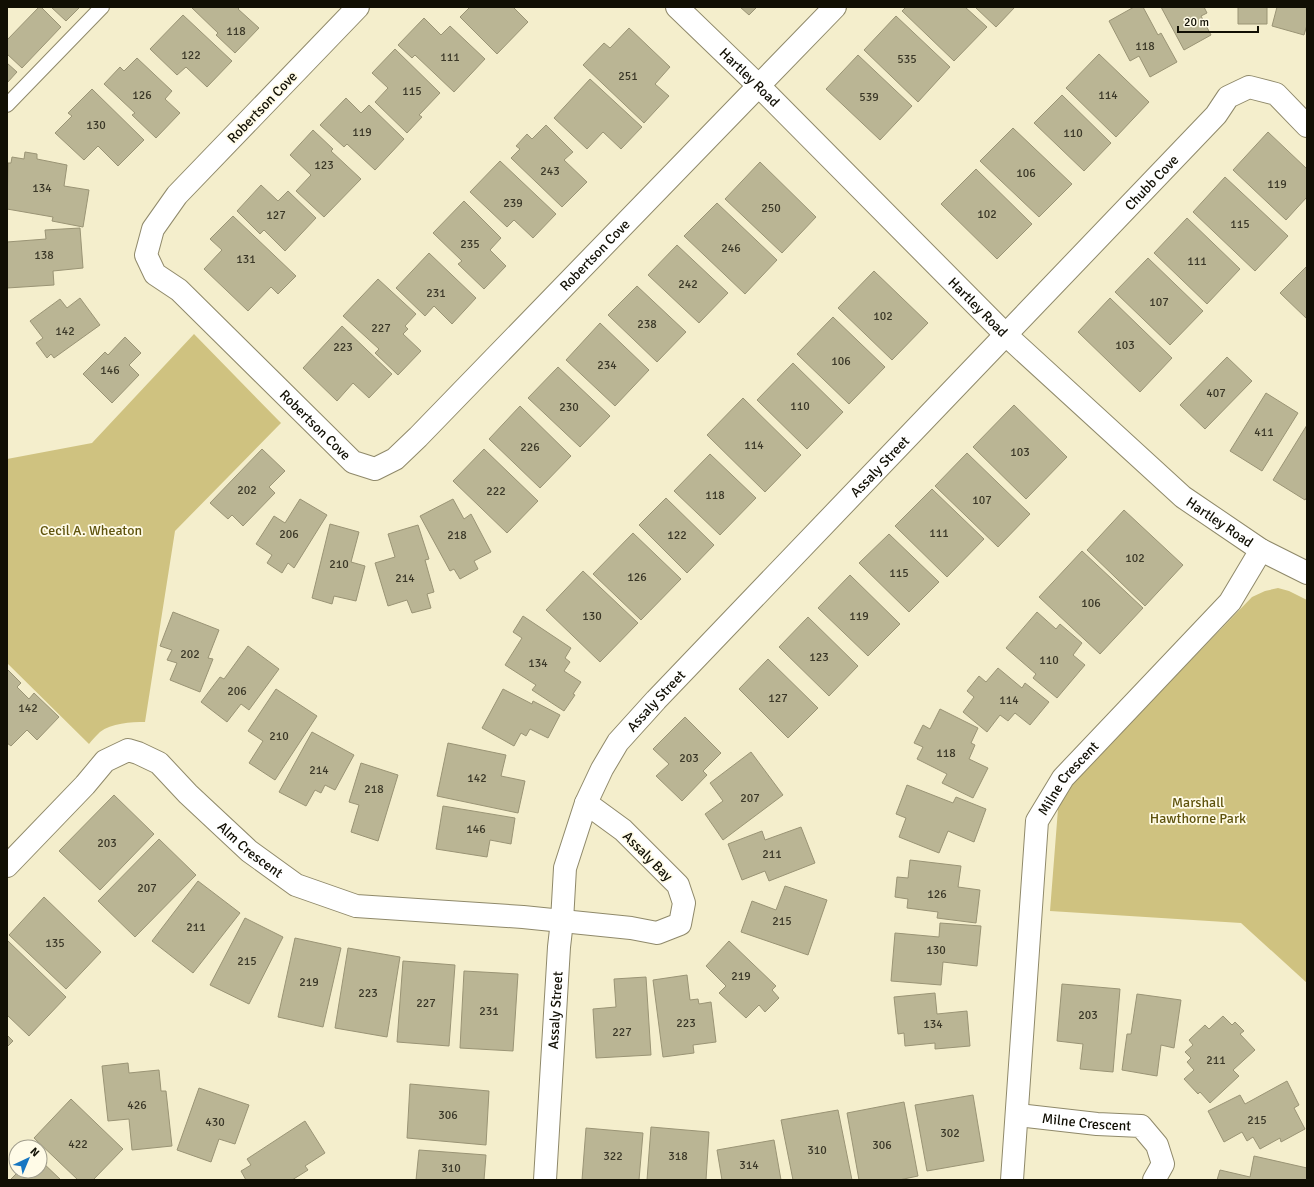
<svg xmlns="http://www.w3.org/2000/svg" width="1314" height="1187" font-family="Signika,sans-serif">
<rect width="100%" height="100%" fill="#f4eecc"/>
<path fill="#cfc280" d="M 194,334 L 281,423 L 175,531 L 145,722 C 131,722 111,723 100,732 C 96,736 92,740 89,744 L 7,663 L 7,459 L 92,443 Z
M 1278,588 L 1289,591 L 1307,600 L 1307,983 L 1241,923 L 1050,911 L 1058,809 L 1060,800 L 1069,786 L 1252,597 L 1265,591 Z"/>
<path fill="#bab594" stroke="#9a9475" d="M 39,7 L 41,7 L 61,27 L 22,68 L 7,54 L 7,40 Z
M 51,7 L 80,7 L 66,21 Z
M 191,7 L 240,7 L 238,9 L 259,28 L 235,53 L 216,35 L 218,33 Z
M 470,7 L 513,7 L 528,22 L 497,54 L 460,17 Z
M 740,7 L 757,7 L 749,15 Z
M 906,7 L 965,7 L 987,27 L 954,61 L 902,11 Z
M 975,7 L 1015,7 L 996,27 Z
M 1134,7 L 1143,7 L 1158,35 L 1161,33 L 1177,62 L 1150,77 L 1139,56 L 1130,61 L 1109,21 Z
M 1161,7 L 1204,7 L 1207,13 L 1201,16 L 1211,35 L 1184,50 Z
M 1238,7 L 1267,7 L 1267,24 L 1238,24 Z
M 1277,7 L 1307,7 L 1307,25 L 1304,35 L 1272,26 Z
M 183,15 L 232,61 L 207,87 L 186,67 L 177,75 L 150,49 Z
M 896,16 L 950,67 L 918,102 L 864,50 Z
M 424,18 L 441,35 L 450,26 L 485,59 L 454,92 L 415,55 L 412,58 L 398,45 Z
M 629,28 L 670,67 L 655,84 L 669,96 L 644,123 L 583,65 L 604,43 L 610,48 Z
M 395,49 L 440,93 L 419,115 L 422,117 L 407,133 L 375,102 L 388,88 L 372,73 Z
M 1099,54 L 1149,102 L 1116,137 L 1066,88 Z
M 858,55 L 912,106 L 880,140 L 826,89 Z
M 137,58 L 172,91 L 165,99 L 180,113 L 156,138 L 132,115 L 135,113 L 104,84 L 120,67 L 124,71 Z
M 7,63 L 17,72 L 7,83 Z
M 590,79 L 642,127 L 621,149 L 603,132 L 587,149 L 554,118 Z
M 92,89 L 144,140 L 118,166 L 98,146 L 84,160 L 55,133 L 72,116 L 68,113 Z
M 1062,95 L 1111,143 L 1084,171 L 1034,123 Z
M 346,98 L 361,113 L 369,105 L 404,139 L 375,170 L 347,144 L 344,147 L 320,125 Z
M 546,125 L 573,152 L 564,160 L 587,182 L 562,207 L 511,158 L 520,149 L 516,146 L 527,134 L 532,139 Z
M 1013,128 L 1072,184 L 1039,217 L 980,161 Z
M 313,130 L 333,149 L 331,151 L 361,179 L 324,217 L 296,191 L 311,175 L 290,155 Z
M 1268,132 L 1307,169 L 1307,197 L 1286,220 L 1233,170 Z
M 25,152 L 37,154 L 37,159 L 67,165 L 64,186 L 89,190 L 83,227 L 52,221 L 53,217 L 7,209 L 8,163 L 11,163 L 12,157 L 24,159 Z
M 500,161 L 556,214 L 533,238 L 514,220 L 507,227 L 470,192 Z
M 760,162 L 816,217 L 782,253 L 725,199 Z
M 976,169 L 1032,224 L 997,259 L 941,204 Z
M 1225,177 L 1288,236 L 1255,271 L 1193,212 Z
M 261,185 L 278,201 L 288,191 L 316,218 L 285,251 L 264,230 L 260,234 L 237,211 Z
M 464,201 L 501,238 L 490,250 L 506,266 L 484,289 L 458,264 L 462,261 L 433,233 Z
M 717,203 L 777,260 L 745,294 L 684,236 Z
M 233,216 L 296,276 L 278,294 L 271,287 L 248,311 L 204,269 L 222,250 L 210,239 Z
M 1187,218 L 1240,269 L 1207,304 L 1154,253 Z
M 80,228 L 83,268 L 53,271 L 54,285 L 7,288 L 7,242 L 46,239 L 45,230 Z
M 677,245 L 728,293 L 699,323 L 648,275 Z
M 429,253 L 476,298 L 452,324 L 434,306 L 425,316 L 396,288 Z
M 1148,258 L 1203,311 L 1170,345 L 1115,292 Z
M 1307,266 L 1307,319 L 1280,293 Z
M 874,271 L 928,323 L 892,360 L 838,308 Z
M 378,279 L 416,314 L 405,326 L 408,329 L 403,334 L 421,351 L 398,375 L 375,353 L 379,349 L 343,316 Z
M 637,286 L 686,332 L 657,362 L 608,315 Z
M 80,298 L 100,325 L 54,358 L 51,354 L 47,358 L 36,343 L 43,338 L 30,321 L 60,299 L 67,308 Z
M 1110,298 L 1172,358 L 1140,392 L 1078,332 Z
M 833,317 L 885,367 L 849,404 L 797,354 Z
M 600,323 L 649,370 L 615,406 L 566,360 Z
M 342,326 L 392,374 L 369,398 L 353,383 L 337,401 L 303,368 Z
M 125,337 L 141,353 L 129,365 L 139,375 L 112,403 L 83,374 L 105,352 L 108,355 Z
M 1227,357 L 1252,381 L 1205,429 L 1180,405 Z
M 793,363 L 843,412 L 807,449 L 757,400 Z
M 558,367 L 610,416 L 580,447 L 528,398 Z
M 1266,393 L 1298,413 L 1262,471 L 1230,451 Z
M 743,398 L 801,455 L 765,492 L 707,435 Z
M 1014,405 L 1067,457 L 1026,499 L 973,447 Z
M 520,406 L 571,456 L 540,488 L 489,439 Z
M 1307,425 L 1307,497 L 1305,500 L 1273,480 Z
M 262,449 L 285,471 L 269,487 L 275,493 L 243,526 L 232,515 L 228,519 L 210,503 Z
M 484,449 L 538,501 L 507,533 L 453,481 Z
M 967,453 L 1030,514 L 998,547 L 935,486 Z
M 710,454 L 756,498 L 720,535 L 674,491 Z
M 932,489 L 984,539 L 947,577 L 895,526 Z
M 666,498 L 714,545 L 687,573 L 639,525 Z
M 300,499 L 327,515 L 294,568 L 288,563 L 282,573 L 267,563 L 272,555 L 256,544 L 274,516 L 285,523 Z
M 453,499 L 464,519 L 471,514 L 491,552 L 474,561 L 478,569 L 460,579 L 454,569 L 450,571 L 420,516 Z
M 1124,510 L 1183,565 L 1145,606 L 1087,550 Z
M 330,524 L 359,532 L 351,562 L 365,566 L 356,601 L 334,596 L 332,604 L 312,598 Z
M 418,525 L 429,559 L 425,560 L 434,592 L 427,594 L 431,608 L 412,613 L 407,600 L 388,606 L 375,563 L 395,557 L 388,534 Z
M 633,533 L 681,579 L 641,620 L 593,574 Z
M 889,534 L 939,582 L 909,612 L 859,563 Z
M 1082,551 L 1143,608 L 1100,654 L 1039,597 Z
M 583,571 L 638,623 L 600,662 L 546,610 Z
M 850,575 L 900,624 L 868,656 L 818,608 Z
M 173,612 L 219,630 L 208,658 L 213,659 L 200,692 L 170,680 L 177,663 L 167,660 L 172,650 L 160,646 Z
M 1037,612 L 1056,629 L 1060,624 L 1082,643 L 1073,655 L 1085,665 L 1057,698 L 1033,678 L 1036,674 L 1006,648 Z
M 523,616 L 571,648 L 565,658 L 570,662 L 564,671 L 581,682 L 573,694 L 575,695 L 564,711 L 532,690 L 536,685 L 505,665 L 522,638 L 513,632 Z
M 808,617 L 858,666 L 829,696 L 779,647 Z
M 248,646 L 279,669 L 249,710 L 241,704 L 227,722 L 201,702 L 220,677 L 224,679 Z
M 768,659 L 818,708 L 788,738 L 739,689 Z
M 998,668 L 1022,688 L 1025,683 L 1049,702 L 1030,725 L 1015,713 L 1008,721 L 1000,715 L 987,732 L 963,712 L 974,697 L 967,691 L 979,676 L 986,682 Z
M 7,669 L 21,683 L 17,687 L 29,699 L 34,693 L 59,717 L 37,740 L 27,730 L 11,746 L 7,743 Z
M 276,689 L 317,716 L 275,780 L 249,763 L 263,741 L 248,731 Z
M 503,689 L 532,704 L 533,701 L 560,715 L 548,738 L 530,729 L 526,736 L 521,733 L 514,746 L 482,728 Z
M 940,709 L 978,728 L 971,743 L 975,745 L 969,759 L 988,768 L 973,798 L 942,783 L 947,774 L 917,759 L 923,747 L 914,743 L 923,725 L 930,729 Z
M 685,717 L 721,753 L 703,771 L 707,775 L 682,801 L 656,776 L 669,764 L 653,749 Z
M 312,732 L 354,755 L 335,790 L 325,785 L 321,793 L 315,790 L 306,806 L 279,792 Z
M 448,743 L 506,755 L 501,776 L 525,781 L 518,813 L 437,796 Z
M 751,752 L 783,795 L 723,840 L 705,814 L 723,801 L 710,783 Z
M 361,763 L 398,775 L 378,841 L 351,832 L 359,805 L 349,802 Z
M 907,785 L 953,803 L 956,797 L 986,809 L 974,842 L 948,831 L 939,853 L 899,837 L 906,818 L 896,814 Z
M 114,795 L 154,834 L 100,890 L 59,851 Z
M 443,806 L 515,818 L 511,844 L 490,840 L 487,857 L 436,849 Z
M 801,827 L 815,863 L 769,881 L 765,871 L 742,880 L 728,844 L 762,831 L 765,840 Z
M 159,839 L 196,875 L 135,937 L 98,901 Z
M 910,860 L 961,866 L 958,887 L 980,890 L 976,923 L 937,918 L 938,912 L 907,908 L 908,899 L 895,897 L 897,877 L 908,878 Z
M 198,881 L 240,913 L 193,973 L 152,941 Z
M 785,886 L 827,900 L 808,955 L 741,932 L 752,901 L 776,910 Z
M 44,897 L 101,952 L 66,989 L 9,935 Z
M 245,918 L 283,937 L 249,1004 L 210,985 Z
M 940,923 L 981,926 L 977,966 L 943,962 L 941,985 L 891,981 L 895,933 L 939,937 Z
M 295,938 L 341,948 L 323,1027 L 278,1017 Z
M 7,940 L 66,997 L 29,1036 L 7,1015 Z
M 729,941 L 776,986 L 772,990 L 779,998 L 765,1012 L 759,1005 L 746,1018 L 719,993 L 726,986 L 706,966 Z
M 348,948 L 400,957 L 387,1037 L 335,1028 Z
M 403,961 L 455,965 L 449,1046 L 397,1042 Z
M 464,971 L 518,974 L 513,1051 L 460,1048 Z
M 687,975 L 690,1000 L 698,999 L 699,1004 L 711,1002 L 716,1042 L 693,1045 L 694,1053 L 663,1057 L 653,980 Z
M 646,977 L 651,1055 L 596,1058 L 593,1009 L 616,1007 L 614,979 Z
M 1062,984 L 1120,989 L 1113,1072 L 1080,1069 L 1083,1044 L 1057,1041 Z
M 935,993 L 937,1014 L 967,1011 L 970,1046 L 935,1049 L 935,1043 L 905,1046 L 904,1033 L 898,1034 L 894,997 Z
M 1137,994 L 1181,1000 L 1174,1048 L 1161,1045 L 1157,1076 L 1122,1070 L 1127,1034 L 1131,1034 Z
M 1223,1016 L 1232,1025 L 1235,1022 L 1244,1031 L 1240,1034 L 1255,1050 L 1233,1070 L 1239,1076 L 1210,1103 L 1200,1092 L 1198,1094 L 1184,1079 L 1194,1070 L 1187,1062 L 1191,1058 L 1185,1052 L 1193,1045 L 1189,1040 L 1205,1025 L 1209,1029 Z
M 7,1035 L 13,1041 L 7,1047 Z
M 128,1063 L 129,1073 L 159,1070 L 161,1091 L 166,1091 L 172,1146 L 132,1150 L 129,1119 L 108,1121 L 102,1066 Z
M 1287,1081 L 1299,1105 L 1294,1108 L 1305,1129 L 1281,1142 L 1280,1138 L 1260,1149 L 1253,1137 L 1247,1141 L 1242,1132 L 1224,1142 L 1208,1111 L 1240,1095 L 1245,1104 Z
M 410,1084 L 489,1091 L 486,1145 L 407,1138 Z
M 199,1088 L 249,1105 L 235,1144 L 219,1139 L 211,1162 L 177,1150 Z
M 973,1095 L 984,1161 L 927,1171 L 915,1105 Z
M 71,1099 L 123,1149 L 93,1180 L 78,1180 L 34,1138 Z
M 904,1102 L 918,1176 L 899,1180 L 859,1180 L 847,1113 Z
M 838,1110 L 852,1180 L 793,1180 L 781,1120 Z
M 305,1121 L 325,1153 L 305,1166 L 308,1170 L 292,1180 L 246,1180 L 241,1171 L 251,1165 L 247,1159 Z
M 651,1127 L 709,1132 L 706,1180 L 647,1180 Z
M 586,1128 L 643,1133 L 639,1180 L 582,1180 Z
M 774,1140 L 781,1180 L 722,1180 L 717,1150 Z
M 419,1150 L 486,1155 L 484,1180 L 416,1180 Z
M 1254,1156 L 1307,1168 L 1307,1180 L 1217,1180 L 1220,1170 L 1250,1177 Z
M 40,1160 L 61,1180 L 10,1180 L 19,1171 L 40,1171 Z"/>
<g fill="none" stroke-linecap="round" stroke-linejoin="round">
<g stroke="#8f896a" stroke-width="16">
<path id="lane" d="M 7,105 L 102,7"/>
</g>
<g stroke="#8f896a" stroke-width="24">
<g id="street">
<path id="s1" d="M 358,7 L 177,195 L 153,229 L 146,255 L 155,274 L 179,290 L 353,462 L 375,469 L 395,459 L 418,437 L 835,7"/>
<path id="s2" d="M 677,7 L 759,86 L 1006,335 L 1183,497 L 1261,550 L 1307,573"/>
<path id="s3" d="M 7,866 L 85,785 L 105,761 L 128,750 L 138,753 L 159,763 L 188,794 L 249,851 L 296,885 L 356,906 L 523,917 L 631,928 L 657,933 L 680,924 L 684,903 L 678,885 L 623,830 L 586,803"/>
<path id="s4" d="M 1018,1115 L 1097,1124 L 1141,1126 L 1157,1145 L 1163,1164 L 1154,1180"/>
<path id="s5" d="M 545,1180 L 559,947 L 562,921 L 565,868 L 586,803 L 602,769 L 618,742 L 656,700 L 1216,115 L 1228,97 L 1249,87 L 1276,94 L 1307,126"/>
<path id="s6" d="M 1012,1180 L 1037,821 L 1063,778 L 1230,602 L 1261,550"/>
</g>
</g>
<use href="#lane" stroke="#fff" stroke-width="14"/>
<use href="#street" stroke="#fff" stroke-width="22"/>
</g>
<g text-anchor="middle" stroke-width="3.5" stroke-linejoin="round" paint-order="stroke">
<g font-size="12" fill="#3b3828">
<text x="236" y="35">118</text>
<text x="1145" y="50">118</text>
<text x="191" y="59">122</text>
<text x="450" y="61">111</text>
<text x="907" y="63">535</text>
<text x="628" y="80">251</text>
<text x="412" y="95">115</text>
<text x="142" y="99">126</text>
<text x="1108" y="99">114</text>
<text x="869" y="101">539</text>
<text x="96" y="129">130</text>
<text x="362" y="136">119</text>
<text x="1073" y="137">110</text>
<text x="324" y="169">123</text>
<text x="550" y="175">243</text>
<text x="1026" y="177">106</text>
<text x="1277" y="188">119</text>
<text x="42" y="192">134</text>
<text x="513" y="207">239</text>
<text x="771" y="212">250</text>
<text x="987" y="218">102</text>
<text x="276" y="219">127</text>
<text x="1240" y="228">115</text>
<text x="470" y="248">235</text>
<text x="731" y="252">246</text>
<text x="44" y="259">138</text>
<text x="246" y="263">131</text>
<text x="1197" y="265">111</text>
<text x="688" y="288">242</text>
<text x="436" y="297">231</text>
<text x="1159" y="306">107</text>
<text x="883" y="320">102</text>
<text x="647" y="328">238</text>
<text x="381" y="332">227</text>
<text x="65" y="335">142</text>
<text x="1125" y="349">103</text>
<text x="343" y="351">223</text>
<text x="841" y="365">106</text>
<text x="607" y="369">234</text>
<text x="110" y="374">146</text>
<text x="1216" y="397">407</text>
<text x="800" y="410">110</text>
<text x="569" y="411">230</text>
<text x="1264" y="436">411</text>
<text x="754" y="449">114</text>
<text x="530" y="451">226</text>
<text x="1020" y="456">103</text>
<text x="247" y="494">202</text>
<text x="496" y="495">222</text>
<text x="715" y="499">118</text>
<text x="982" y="504">107</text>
<text x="939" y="537">111</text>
<text x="289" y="538">206</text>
<text x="457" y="539">218</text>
<text x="677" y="539">122</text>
<text x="1135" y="562">102</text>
<text x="339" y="568">210</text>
<text x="899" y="577">115</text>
<text x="637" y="581">126</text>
<text x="405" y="582">214</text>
<text x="1091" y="607">106</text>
<text x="592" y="620">130</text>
<text x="859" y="620">119</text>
<text x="190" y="658">202</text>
<text x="819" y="661">123</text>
<text x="1049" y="664">110</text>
<text x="538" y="667">134</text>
<text x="237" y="695">206</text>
<text x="778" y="702">127</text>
<text x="1009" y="704">114</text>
<text x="28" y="712">142</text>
<text x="279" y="740">210</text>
<text x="946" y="757">118</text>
<text x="689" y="762">203</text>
<text x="319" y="774">214</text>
<text x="477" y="782">142</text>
<text x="374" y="793">218</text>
<text x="750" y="802">207</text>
<text x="476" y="833">146</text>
<text x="107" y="847">203</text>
<text x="772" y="858">211</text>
<text x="147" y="892">207</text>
<text x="937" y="898">126</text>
<text x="782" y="925">215</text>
<text x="196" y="931">211</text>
<text x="55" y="947">135</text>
<text x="936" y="954">130</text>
<text x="247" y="965">215</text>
<text x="741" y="980">219</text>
<text x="309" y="986">219</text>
<text x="368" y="997">223</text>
<text x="426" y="1007">227</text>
<text x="489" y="1015">231</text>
<text x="1088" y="1019">203</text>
<text x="686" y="1027">223</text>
<text x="933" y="1028">134</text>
<text x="622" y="1036">227</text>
<text x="1216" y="1064">211</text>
<text x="137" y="1109">426</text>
<text x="448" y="1119">306</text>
<text x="1257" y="1124">215</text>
<text x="215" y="1126">430</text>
<text x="950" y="1137">302</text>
<text x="78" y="1148">422</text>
<text x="882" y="1149">306</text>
<text x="817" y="1154">310</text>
<text x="613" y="1160">322</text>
<text x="678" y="1160">318</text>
<text x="749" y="1169">314</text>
<text x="451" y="1172">310</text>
</g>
<g font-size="14" fill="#110f04" stroke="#fffbe7">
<text dy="5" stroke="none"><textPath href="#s2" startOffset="101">Hartley Road</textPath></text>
<text transform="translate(262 107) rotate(-46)" y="5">Robertson Cove</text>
<text dy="5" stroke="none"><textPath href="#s5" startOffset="1223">Chubb Cove</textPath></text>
<text dy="5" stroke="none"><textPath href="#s1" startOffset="955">Robertson Cove</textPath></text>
<text dy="5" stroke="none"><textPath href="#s2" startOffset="425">Hartley Road</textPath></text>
<text dy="5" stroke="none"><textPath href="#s1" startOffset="571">Robertson Cove</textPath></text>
<text dy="5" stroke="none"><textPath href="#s5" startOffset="830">Assaly Street</textPath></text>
<text dy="5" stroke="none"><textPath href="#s2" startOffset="749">Hartley Road</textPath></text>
<text dy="5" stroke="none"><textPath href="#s5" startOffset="506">Assaly Street</textPath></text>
<text dy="5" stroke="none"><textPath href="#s6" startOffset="413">Milne Crescent</textPath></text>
<text dy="5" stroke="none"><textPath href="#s3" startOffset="329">Alm Crescent</textPath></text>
<text transform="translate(648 856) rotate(45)" y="5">Assaly Bay</text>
<text dy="5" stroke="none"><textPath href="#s5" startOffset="170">Assaly Street</textPath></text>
<text dy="5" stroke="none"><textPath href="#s4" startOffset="69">Milne Crescent</textPath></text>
</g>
<g font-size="14" fill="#5f530d" stroke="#fffbe7">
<text x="91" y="535">Cecil A. Wheaton</text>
<text x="1198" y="807">Marshall<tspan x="1198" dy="16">Hawthorne Park</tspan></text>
</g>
</g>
<rect width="1314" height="1187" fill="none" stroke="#110f04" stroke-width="16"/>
<g transform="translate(28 1159) rotate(44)"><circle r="19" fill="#fffbe7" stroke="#a09d8c"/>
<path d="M0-3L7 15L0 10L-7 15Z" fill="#1676c2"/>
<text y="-6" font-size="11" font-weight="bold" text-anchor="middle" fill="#110f04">N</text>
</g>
<path d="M1178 26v6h80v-6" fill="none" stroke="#110f04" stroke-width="2"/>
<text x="1184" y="26" font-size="12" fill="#110f04" stroke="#fffbe7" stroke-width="3" paint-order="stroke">20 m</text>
</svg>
